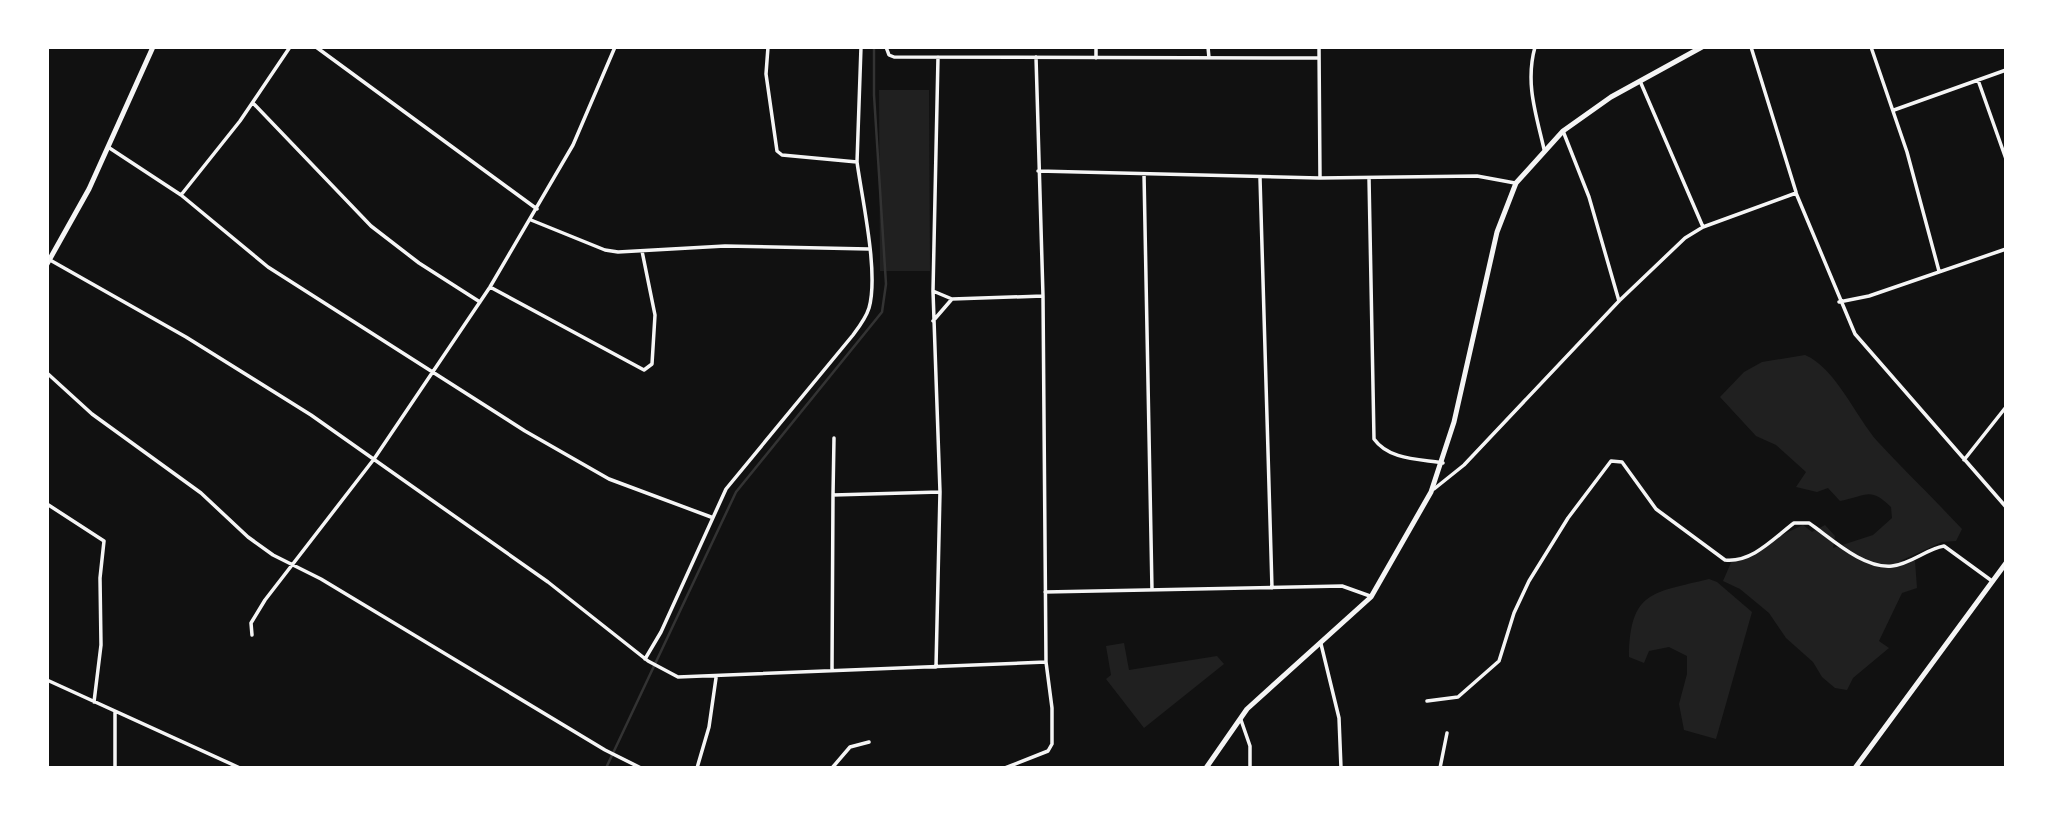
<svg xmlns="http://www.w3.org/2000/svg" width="2053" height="815" font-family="'DM Sans',sans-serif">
<rect width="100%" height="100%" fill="#111"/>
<path fill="#202020" d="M 879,90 L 929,90 L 930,271 L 880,271 Z
M 1805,355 C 1836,368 1855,416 1878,442 C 1905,471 1934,499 1962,529 L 1956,541 L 1942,542 L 1900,561 L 1915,561 L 1917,588 L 1902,593 L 1879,641 L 1889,648 L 1853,678 L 1847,690 L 1835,688 L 1822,677 L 1813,662 L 1786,638 L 1769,613 L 1740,589 L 1723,581 L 1733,558 L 1760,552 L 1769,541 L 1803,525 L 1812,532 L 1825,525 L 1835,536 L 1833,548 L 1873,535 L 1892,518 L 1891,507 C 1870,486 1866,496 1840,501 L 1828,488 L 1817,492 L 1796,487 L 1806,472 L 1776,445 L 1756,436 L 1720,397 L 1744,372 L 1762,362 Z
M 1709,579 L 1717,582 L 1752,612 L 1716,739 L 1684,730 L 1679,704 L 1687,674 L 1687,656 L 1669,647 L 1649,651 L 1644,663 L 1629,657 C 1630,590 1653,593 1709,579 Z
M 1124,643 L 1129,670 L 1217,656 L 1224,664 L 1144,728 L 1106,679 L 1111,675 L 1106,646 Z"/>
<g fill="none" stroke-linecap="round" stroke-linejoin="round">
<path stroke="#333" stroke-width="2.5" d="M 606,768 L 736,492 L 882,312 L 886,284 L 874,95 L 874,47"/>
<path stroke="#f5f5f5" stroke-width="3.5" d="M 316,47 L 537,209
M 768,47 L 766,74 L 777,151 L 782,155 L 857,162 L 861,47
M 886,47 L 889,55 L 894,57 L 1319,58
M 1096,47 L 1096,58
M 1208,47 L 1209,58
M 1319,47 L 1320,178 L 1477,176 L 1515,183
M 1535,47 C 1525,83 1536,114 1544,149
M 1751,47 L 1796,192
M 1871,47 L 1907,152 L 1939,271
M 1978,80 L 2006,159
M 1640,81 L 1703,227
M 253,103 L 371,226 L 419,263 L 480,302
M 1894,110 L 2006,70
M 1563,131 L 1589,197 L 1619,301
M 108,147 L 181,195 L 268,267 L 525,431 L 609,479 L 711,517
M 1038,171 L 1319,178
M 1144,174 L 1152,590
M 1260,178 L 1272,588
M 1369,178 L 1374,439 C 1389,460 1419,459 1443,463
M 181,195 L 240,121 L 290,47
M 531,220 L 605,250 L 618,252 L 725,246 L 869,249
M 50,260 L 186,337 L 311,415 L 548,582 L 648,661 L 678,677 L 1046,662
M 490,287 L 644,370 L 652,364 L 655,315 L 642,251
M 933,291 L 952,299 L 1043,296
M 1839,302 L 1869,296 L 2006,249
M 933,321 L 952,299
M 47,373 L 92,414 L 201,493 L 248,537 L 273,555 L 321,579 L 605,750 L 641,768
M 1964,460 L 2006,407
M 1434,489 L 1464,465 L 1619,301 L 1685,238 L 1703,227 L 1796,193 L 1855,334 L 2006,507
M 833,495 L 834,438
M 47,504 L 104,541 L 100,578 L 101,645 L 94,702
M 1045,592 L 1342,586 L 1370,596
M 252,635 L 251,623 L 265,600 L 374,459 L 490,287 L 573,145 L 615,47
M 1321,644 L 1339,718 L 1341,768
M 645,659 L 661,632 L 726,489 L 853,335 C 859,327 866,318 869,308 C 879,273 862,199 857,162
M 936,667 L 940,492 L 933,291 L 938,57
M 832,669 L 833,495 L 940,492
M 47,680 L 240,768
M 1427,701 L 1458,697 L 1499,661 L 1514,613 L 1529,581 L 1568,518 L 1611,461 L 1622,462 L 1656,509 L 1725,560 C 1752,563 1774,538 1794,523 L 1809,523 C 1831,538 1863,569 1892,566 C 1911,564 1926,549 1944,546 L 1992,581
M 115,712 L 115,768
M 1241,720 L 1250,746 L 1250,768
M 697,768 L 709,727 L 716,678
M 832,768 L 850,747 L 869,742
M 1005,768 L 1048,751 L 1052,744 L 1052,708 L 1046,662 L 1043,296 L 1036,57
M 1440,768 L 1447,733"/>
<path stroke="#f5f5f5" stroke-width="5" d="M 47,264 L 89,189 L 153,47
M 1206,768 L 1247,709 L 1371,597 L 1431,492 L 1454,422 L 1497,232 L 1516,183 L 1563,131 L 1611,97 L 1702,47"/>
<path stroke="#f5f5f5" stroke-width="5" d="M 1855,768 L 2006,563"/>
</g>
<rect width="2053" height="815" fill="none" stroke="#ffffff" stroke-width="98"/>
</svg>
